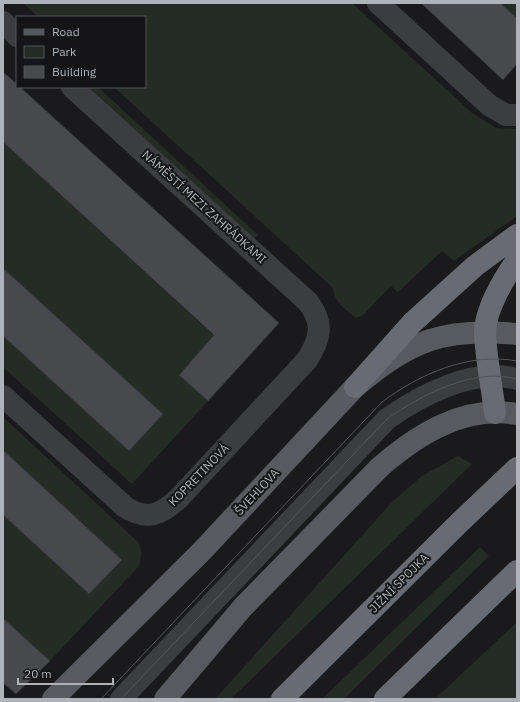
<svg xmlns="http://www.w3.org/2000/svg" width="520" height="702" font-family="'IBM Plex Sans',sans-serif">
<rect width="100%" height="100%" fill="#1a1a1c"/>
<path fill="#252c25" d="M 23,3 L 352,3 L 472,113 L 496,128 L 517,129 L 517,216 L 454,261 L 442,251 L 398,292 L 391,286 L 363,315 L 356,318 C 345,309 334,302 333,288 L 114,87 L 145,87 L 145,17 L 38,17 Z
M 500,3 L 517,3 L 517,18 Z
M 89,87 L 98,87 L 258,235 L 254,240 Z
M 3,142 L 224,345 L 200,372 L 189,363 L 179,374 L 208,401 L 132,484 L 3,367 Z
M 3,417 L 138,542 C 143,552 142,557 138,567 L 50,661 L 3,619 L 3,515 L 89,594 L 122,560 L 3,450 Z
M 458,456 L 472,464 L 231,699 L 215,699 L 393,501 L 422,476 Z
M 480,547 L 489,556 L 344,699 L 322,699 Z
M 517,622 L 517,699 L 435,699 Z"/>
<path fill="#47494c" stroke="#343538" d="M 421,3 L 500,3 L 517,18 L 517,64 L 503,80 Z
M 3,72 L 17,84 L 17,87 L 20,87 L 279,323 L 208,401 L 179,375 L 214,335 L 3,142 Z
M 3,268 L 163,414 L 129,451 L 3,336 Z
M 3,450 L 122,560 L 89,594 L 3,515 Z
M 3,618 L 50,661 L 16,694 L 3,683 Z"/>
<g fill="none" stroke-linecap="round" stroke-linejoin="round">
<path stroke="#3c3d41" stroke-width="22" d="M 378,3 L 489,105 L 506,115 L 517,115
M 3,22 L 17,36
M 3,396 L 125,507 C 147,521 161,515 179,498 L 307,360 C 321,338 324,323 308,302 L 72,87
M 121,699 L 387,419 C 421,395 474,367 517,379"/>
<path stroke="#585a5f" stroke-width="22" d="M 53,699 L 202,551 L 355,387 C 411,340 444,327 517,334
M 165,699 L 243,607 L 380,467 C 418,434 464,405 517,414"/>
<path stroke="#686b71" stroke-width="22" d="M 355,387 L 412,323 L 475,266 L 517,235
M 495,413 C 492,387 486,359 485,333 C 485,310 504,278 517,260
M 282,699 L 459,523 L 517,468
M 385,699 L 517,571"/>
<path stroke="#535559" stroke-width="1" d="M 101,699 L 382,402 C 420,374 468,352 517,361
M 121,699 L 387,419 C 421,395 474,367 517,379"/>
</g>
<g text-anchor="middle" stroke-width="4" stroke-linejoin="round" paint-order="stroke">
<g font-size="12" fill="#aeb3ba" stroke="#151517">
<text transform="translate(204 207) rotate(42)" y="4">NÁMĚSTÍ MEZI ZAHRÁDKAMI</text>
<text transform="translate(199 475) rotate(-46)" y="4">KOPRETINOVÁ</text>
<text transform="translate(257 492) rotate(-47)" y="4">ŠVEHLOVA</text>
<text transform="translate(399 583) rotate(-45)" y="4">JIŽNÍ SPOJKA</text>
</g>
</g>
<rect width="520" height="702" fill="none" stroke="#aeb3ba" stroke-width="8"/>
<rect x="16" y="16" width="130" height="72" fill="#151517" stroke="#525458"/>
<rect x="24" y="29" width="20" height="6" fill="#585a5f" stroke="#525458"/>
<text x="52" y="36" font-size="12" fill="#aeb3ba">Road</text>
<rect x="24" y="46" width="20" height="12" fill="#252c25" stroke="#525458"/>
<text x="52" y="56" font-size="12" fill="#aeb3ba">Park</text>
<rect x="24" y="66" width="20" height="12" fill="#47494c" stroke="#525458"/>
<text x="52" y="76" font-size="12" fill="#aeb3ba">Building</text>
<path d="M18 678v6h95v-6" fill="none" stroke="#aeb3ba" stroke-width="2"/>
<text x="24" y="678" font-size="12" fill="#aeb3ba" stroke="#151517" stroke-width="3" paint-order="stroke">20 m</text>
</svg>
